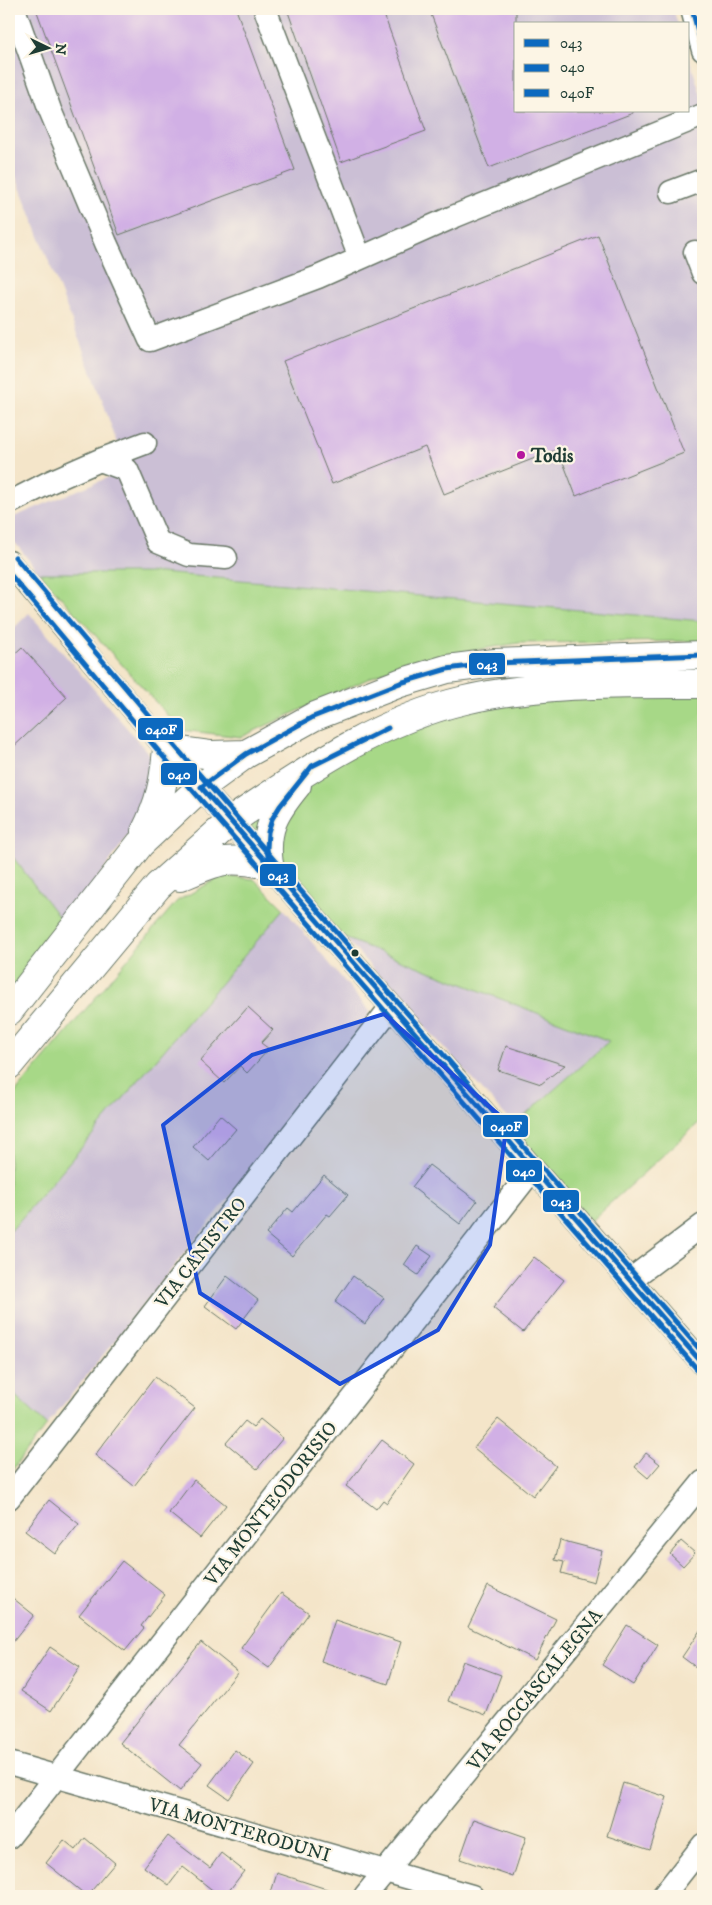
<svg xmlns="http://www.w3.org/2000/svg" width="712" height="1905" font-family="'IM FELL DW Pica',serif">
<rect width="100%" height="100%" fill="#fcf5e5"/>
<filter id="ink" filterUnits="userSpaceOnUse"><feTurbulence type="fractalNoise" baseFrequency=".02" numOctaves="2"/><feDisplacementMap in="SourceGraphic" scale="10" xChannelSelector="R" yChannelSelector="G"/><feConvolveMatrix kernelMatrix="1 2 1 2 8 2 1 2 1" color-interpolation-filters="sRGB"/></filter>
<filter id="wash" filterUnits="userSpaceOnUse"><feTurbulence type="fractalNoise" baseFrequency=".0096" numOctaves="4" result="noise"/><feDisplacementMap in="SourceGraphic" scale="20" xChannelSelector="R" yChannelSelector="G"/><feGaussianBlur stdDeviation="1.12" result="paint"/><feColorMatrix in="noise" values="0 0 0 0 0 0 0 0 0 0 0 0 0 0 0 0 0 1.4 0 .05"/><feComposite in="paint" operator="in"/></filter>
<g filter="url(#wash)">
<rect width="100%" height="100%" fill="#f4e5c9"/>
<path fill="#cbbfd5" d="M 9,9 L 673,9 L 678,24 L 516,24 L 516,111 L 688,111 L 688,55 L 703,101 L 703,147 L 697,150 L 703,168 L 703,621 L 161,573 L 39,573 L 9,535 L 9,519 L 126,470 L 101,396 L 9,159 Z
M 29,613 L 154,760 L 138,821 L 65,925 L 9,852 L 9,633 Z
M 284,909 L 371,1013 L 263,1155 L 47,1425 L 9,1390 L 9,1233 Z
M 344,937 L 609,1041 L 514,1125 Z"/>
<path fill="#a7d887" stroke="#638a5e" d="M 39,573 L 161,573 L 703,621 L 703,641 L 519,643 L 407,661 L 241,737 L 181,730 Z
M 703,686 L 703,1119 L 584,1227 L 503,1135 L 609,1041 L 324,930 L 231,821 L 427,712 Z
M 9,852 L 65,925 L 9,996 Z
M 222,876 L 254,879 L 284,909 L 9,1233 L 9,1100 L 177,901 Z
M 9,1390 L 47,1425 L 9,1474 Z"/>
<g id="blocks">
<path fill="#d1b0e5" d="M 36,9 L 236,9 L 295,170 L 119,235 Z
M 287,9 L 382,9 L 426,131 L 341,162 Z
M 429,9 L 516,9 L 516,111 L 633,111 L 633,113 L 489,168 Z
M 598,235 L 684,453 L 576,496 L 558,449 L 444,494 L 425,447 L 332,484 L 283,361 Z
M 22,647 L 67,697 L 9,751 L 9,659 Z
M 248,1007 L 273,1030 L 261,1043 L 269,1049 L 247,1073 L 240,1066 L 224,1083 L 200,1061 Z
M 506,1046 L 565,1065 L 541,1084 L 498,1070 Z
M 220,1115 L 236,1129 L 209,1161 L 193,1147 Z
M 429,1165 L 477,1201 L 460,1224 L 412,1187 Z
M 324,1175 L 348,1195 L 330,1216 L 327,1214 L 292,1256 L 266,1234 L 288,1208 L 293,1212 Z
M 417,1246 L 432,1256 L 418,1275 L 404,1265 Z
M 534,1257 L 564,1280 L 523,1332 L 493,1308 Z
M 227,1276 L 258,1300 L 236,1329 L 205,1306 Z
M 353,1276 L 384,1298 L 365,1324 L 335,1302 Z
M 155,1377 L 195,1408 L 134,1486 L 95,1455 Z
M 260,1419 L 283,1438 L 257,1469 L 226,1443 L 245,1421 L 253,1427 Z
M 498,1419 L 556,1466 L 533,1496 L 474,1448 Z
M 382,1440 L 414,1464 L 387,1503 L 383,1500 L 376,1509 L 346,1486 Z
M 646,1453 L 660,1464 L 648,1478 L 635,1467 Z
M 194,1480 L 226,1505 L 200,1538 L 169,1513 Z
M 49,1500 L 79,1524 L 55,1554 L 25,1531 Z
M 560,1540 L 602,1551 L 594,1582 L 561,1573 L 564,1562 L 555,1560 Z
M 681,1541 L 695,1553 L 683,1566 L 670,1554 Z
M 122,1561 L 165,1595 L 141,1626 L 144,1628 L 125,1651 L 79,1615 Z
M 488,1586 L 556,1619 L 535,1660 L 468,1627 Z
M 281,1593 L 309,1613 L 269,1668 L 241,1648 Z
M 9,1595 L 34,1615 L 9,1647 Z
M 335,1620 L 401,1642 L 388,1684 L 321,1661 Z
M 627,1625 L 658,1645 L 633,1685 L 602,1665 Z
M 703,1626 L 703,1659 L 697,1668 L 682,1657 Z
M 201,1642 L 238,1672 L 179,1745 L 202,1763 L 180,1791 L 120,1743 Z
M 50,1647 L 80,1667 L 51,1711 L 21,1691 Z
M 463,1661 L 501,1675 L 486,1715 L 448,1701 Z
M 235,1750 L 254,1764 L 229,1799 L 209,1785 Z
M 623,1783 L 667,1797 L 650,1850 L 607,1836 Z
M 474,1819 L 526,1837 L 513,1877 L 460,1859 Z
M 168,1836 L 210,1868 L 221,1853 L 244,1871 L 225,1896 L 220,1896 L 183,1867 L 169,1885 L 144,1867 Z
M 85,1838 L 115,1863 L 87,1896 L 46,1863 L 64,1840 L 76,1850 Z
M 277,1873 L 339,1893 L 338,1896 L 270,1896 Z"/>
</g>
</g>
<g filter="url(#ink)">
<use href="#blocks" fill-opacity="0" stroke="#6a7868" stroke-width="1"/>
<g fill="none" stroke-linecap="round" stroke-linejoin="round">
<g stroke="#6a7868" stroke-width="25">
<path id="minor" d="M 14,9 L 50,110 L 106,243 L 150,340 L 318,277 L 453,217 L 703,115
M 265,9 L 360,258
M 692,9 L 703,50
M 671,192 L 703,180
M 695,252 L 703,273
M 100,460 L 145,443
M 9,503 L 50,482 L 100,460 L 127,470 L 158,542 L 189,555 L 226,558
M 9,562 L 167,749 L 703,1364
M 630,1280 L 703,1225
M 9,1498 L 391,1007
M 9,1763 L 472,1896
M 9,1837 L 533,1169
M 365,1896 L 703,1482
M 663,1896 L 703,1845"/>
</g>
<g stroke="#6a7868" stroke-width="30">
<path id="major" d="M 167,749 L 211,755 L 246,754
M 201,787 L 246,754 L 313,717 L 400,683 L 447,669 L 495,663 L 703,655
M 231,821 C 304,772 378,720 465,700 C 543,682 625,684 703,684
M 269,865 C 264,828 275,812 297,785"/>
</g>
<g stroke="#6a7868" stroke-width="30">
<path id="highway" d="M 145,832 C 160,802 164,782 167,749
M 180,877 C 219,860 226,856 269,865
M 9,1011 L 140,844 L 201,787
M 9,1065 L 158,886 L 231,821"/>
</g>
<use href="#minor" stroke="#fff" stroke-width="22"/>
<use href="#major" stroke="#fff" stroke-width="28"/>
<use href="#highway" stroke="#fff" stroke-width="28"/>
<g stroke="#fcf5e5" stroke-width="9">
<path id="bus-1" d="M 692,9 L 703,50
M 703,655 L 495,663 L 447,669 L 400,683 L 313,717 L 246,754 L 201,787 L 703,1364
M 269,865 L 267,848 L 268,832 L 272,819 L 280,806 L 312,766 L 388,728"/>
</g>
<g stroke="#fcf5e5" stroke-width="9">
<path id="bus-2" d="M 9,573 L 161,754 L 697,1369"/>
</g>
<g stroke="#fcf5e5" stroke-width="9">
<path id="bus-3" d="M 15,557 L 173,744 L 703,1353"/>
</g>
<use href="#bus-1" stroke="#0c69bf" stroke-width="5"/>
<use href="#bus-2" stroke="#0c69bf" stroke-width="5"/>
<use href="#bus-3" stroke="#0c69bf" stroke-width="5"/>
</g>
</g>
<path fill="#1d4ed8" fill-opacity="0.2" stroke="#1d4ed8" stroke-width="4" stroke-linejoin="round" d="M 384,1014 L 507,1122 L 490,1245 L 438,1330 L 340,1384 L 200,1293 L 163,1125 L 252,1055 Z"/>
<circle fill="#b5179e" stroke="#fcf5e5" stroke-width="2" cx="521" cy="455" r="5"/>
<circle fill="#1f3d34" stroke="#fcf5e5" stroke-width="2" cx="355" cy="953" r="4.5"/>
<g text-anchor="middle" stroke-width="4.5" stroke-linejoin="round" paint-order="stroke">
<g font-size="19" font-weight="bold" fill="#1f3d34" stroke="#fcf5e5" text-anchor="start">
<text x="531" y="462">Todis</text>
</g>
<g font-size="19" fill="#1f3d34" stroke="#fcf5e5">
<text transform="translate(200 1252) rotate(-52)" y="7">VIA CANISTRO</text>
<text transform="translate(270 1503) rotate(-52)" y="7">VIA MONTEODORISIO</text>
<text transform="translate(534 1689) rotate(-51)" y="7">VIA ROCCASCALEGNA</text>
<text transform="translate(240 1829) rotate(16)" y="7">VIA MONTERODUNI</text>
</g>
</g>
<g stroke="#fcf5e5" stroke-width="2">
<rect x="468" y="652" width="38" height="24" rx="5" fill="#0c69bf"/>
<rect x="137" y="717" width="47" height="24" rx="5" fill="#0c69bf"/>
<rect x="160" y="762" width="38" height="24" rx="5" fill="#0c69bf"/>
<rect x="259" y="863" width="38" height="24" rx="5" fill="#0c69bf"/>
<rect x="482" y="1114" width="47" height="24" rx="5" fill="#0c69bf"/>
<rect x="505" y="1159" width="38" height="24" rx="5" fill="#0c69bf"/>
<rect x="542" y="1189" width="38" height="24" rx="5" fill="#0c69bf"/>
</g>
<g font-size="14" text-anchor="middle" font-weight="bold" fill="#fff">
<text x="487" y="669">043</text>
<text x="161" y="734">040F</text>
<text x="179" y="779">040</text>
<text x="278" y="880">043</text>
<text x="506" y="1131">040F</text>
<text x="524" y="1176">040</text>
<text x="561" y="1206">043</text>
</g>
<rect width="712" height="1905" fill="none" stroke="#fcf5e5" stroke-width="30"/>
<rect x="514" y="22" width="175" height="90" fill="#fcf5e5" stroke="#a4ab9e"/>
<rect x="524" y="39" width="25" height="8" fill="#0c69bf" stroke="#a4ab9e"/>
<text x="560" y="48" font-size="15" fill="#1f3d34">043</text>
<rect x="524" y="64" width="25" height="8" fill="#0c69bf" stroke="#a4ab9e"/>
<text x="560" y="72" font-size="15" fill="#1f3d34">040</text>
<rect x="524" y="89" width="25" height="8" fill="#0c69bf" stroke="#a4ab9e"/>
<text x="560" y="98" font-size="15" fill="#1f3d34">040F</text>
<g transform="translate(48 48) rotate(95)" stroke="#fcf5e5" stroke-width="4" paint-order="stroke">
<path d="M0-4L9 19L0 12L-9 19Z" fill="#1f3d34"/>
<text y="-8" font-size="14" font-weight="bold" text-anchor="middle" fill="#1f3d34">N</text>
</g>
</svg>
